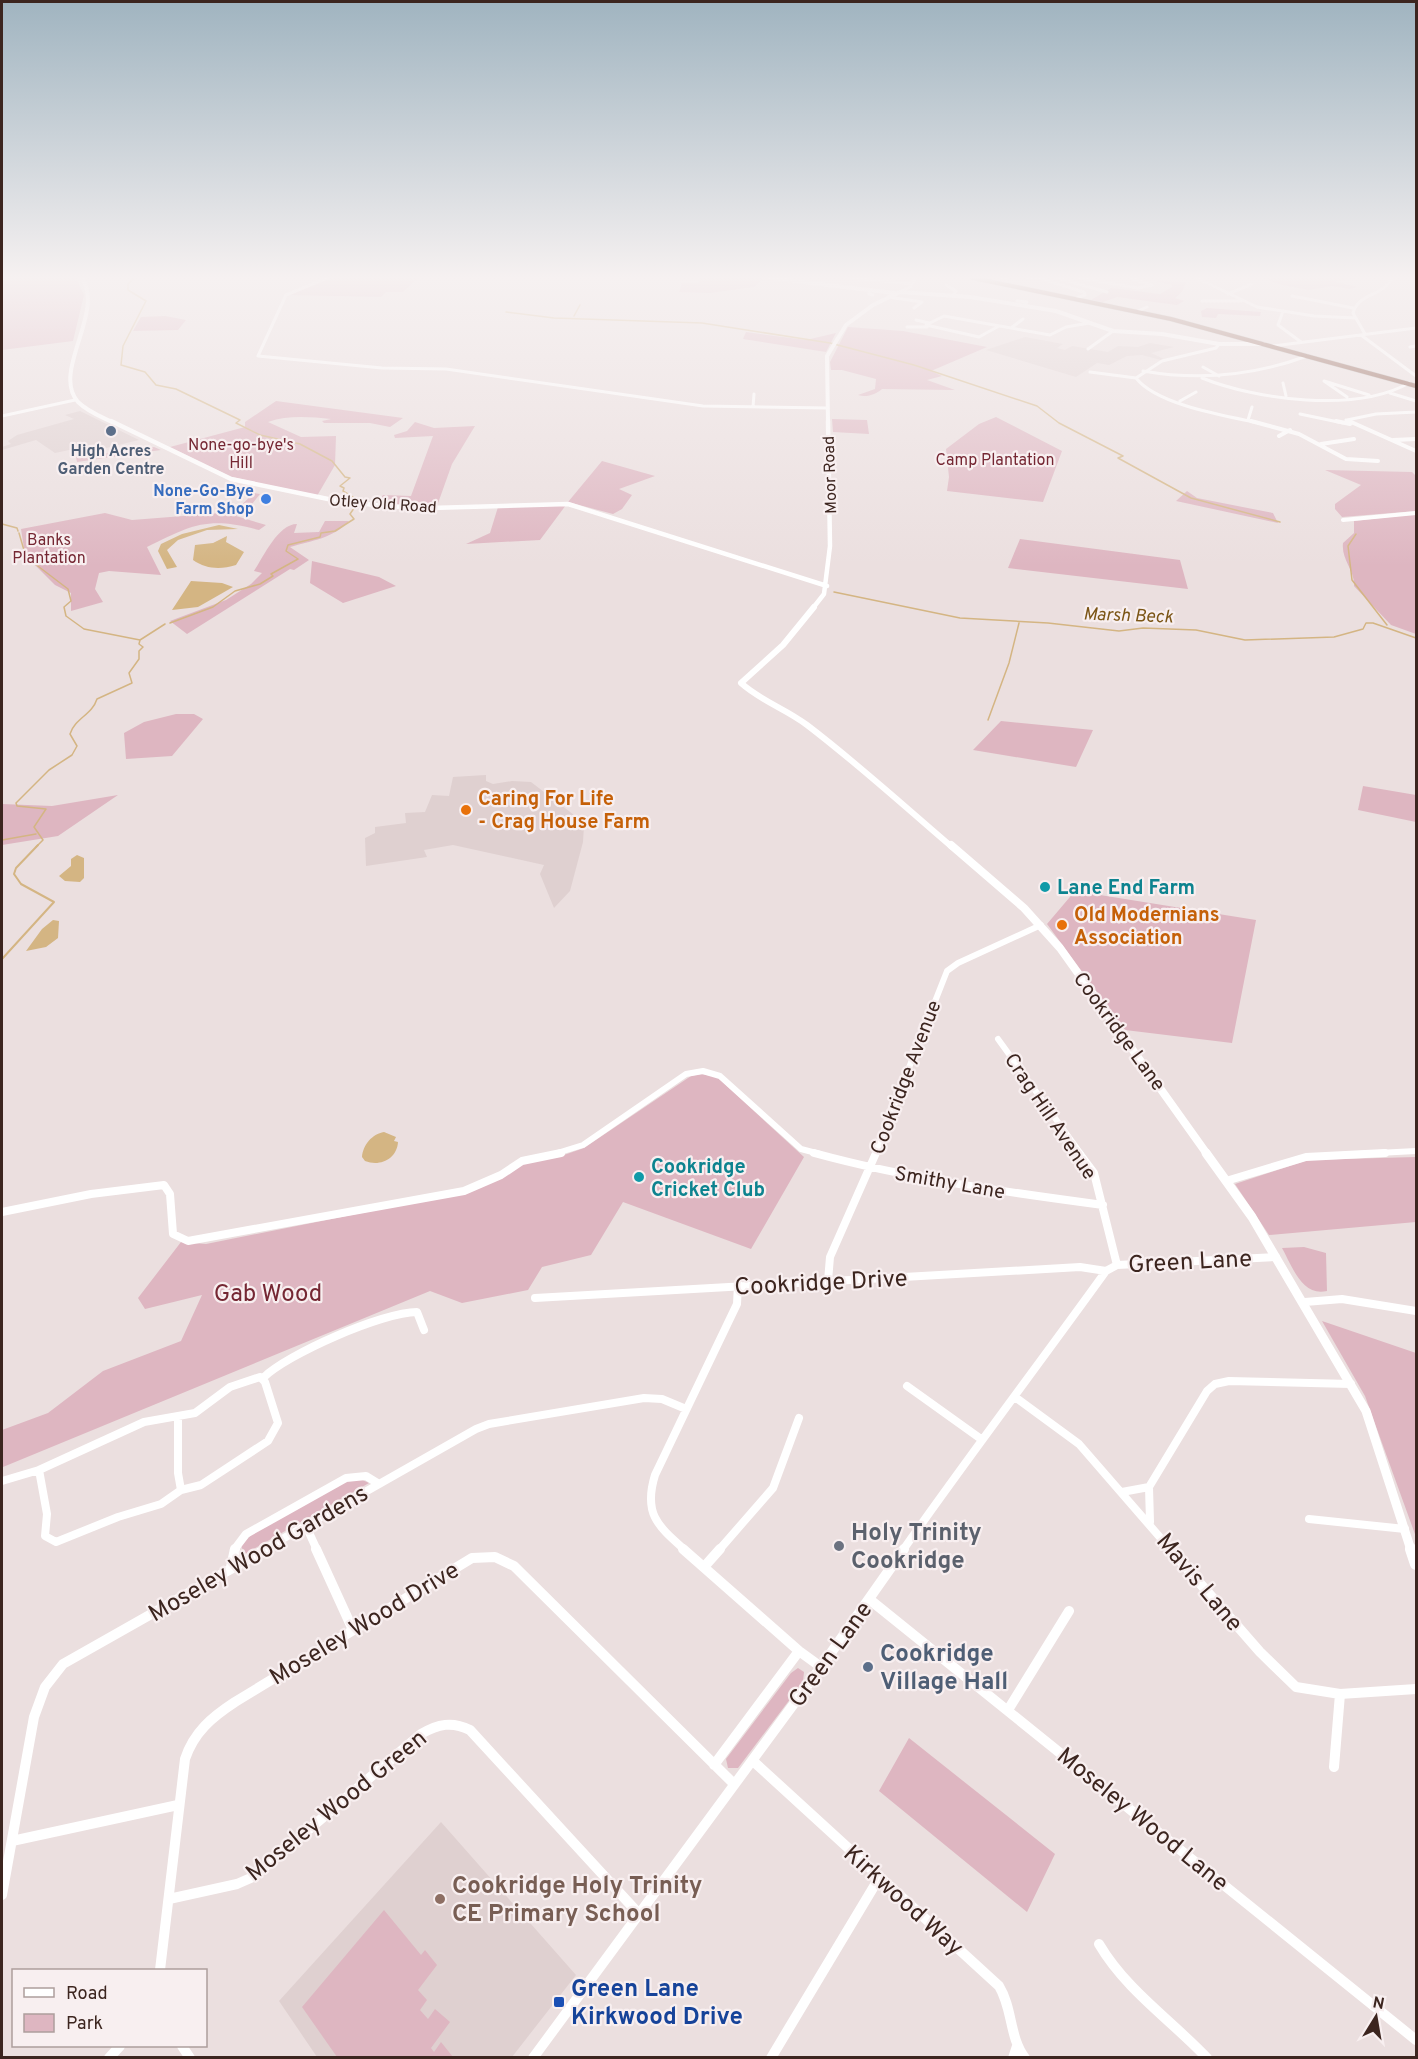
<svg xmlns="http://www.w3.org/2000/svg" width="1418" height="2059" font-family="Overpass,sans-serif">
<rect width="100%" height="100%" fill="#ebdfdf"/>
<path fill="#dfd0d0" d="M 1025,337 L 1063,344 L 1057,348 L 1065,350 L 1072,346 L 1108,352 L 1118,346 L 1138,347 L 1150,343 L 1174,347 L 1151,353 L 1164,359 L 1161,360 L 1142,355 L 1127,356 L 1109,365 L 1097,363 L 1076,377 L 986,350 Z
M 80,411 L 139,440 L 81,454 L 74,449 L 55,453 L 36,440 L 2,450 L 2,447 L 11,444 L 8,441 L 17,435 L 74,419 L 65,415 Z
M 486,775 L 486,781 L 493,784 L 512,781 L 531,782 L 574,815 L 584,826 L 583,842 L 570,891 L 554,908 L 540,874 L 544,865 L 453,845 L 424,850 L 427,857 L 366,866 L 365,838 L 375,833 L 375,827 L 406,823 L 405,813 L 425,812 L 432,795 L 449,796 L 453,777 Z
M 441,1822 L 576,1975 L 512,2057 L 317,2057 L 279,2001 Z"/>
<path fill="#deb6c1" d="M 2,278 L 76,278 L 84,295 L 73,341 L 2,350 Z
M 329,278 L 418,278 L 403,292 L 386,292 L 381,297 L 288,295 Z
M 701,278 L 765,278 L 754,287 L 710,293 L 679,292 L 682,283 L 698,283 Z
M 1262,278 L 1359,278 L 1333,281 L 1357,287 L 1350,289 L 1332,286 L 1309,290 L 1282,285 Z
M 1155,281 L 1186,282 L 1182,292 L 1175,298 L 1184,301 L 1177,305 L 1117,297 L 1103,302 L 1091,300 L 1111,288 L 1160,294 L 1172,287 L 1172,285 Z
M 1207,308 L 1261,312 L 1260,316 L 1218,314 L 1216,318 L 1202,317 L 1201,311 Z
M 165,316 L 186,320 L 178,330 L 133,331 L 141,317 Z
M 848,327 L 903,331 L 987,347 L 931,371 L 942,376 L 927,380 L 955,390 L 882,389 C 876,394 867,398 858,395 L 875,389 L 876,379 L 842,370 L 831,370 L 830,362 Z
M 746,332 L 806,340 L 836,333 L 826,352 L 743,339 Z
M 276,401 L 403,418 L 390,427 L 370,423 L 324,423 L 322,421 L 331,419 C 310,417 288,415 268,422 L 301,437 L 336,436 L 335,465 L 317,496 L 232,477 L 170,447 L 245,427 L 245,422 Z
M 996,417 L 1062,451 L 1043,502 L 947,491 L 949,477 L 946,449 L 979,424 Z
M 832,419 L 867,420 L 869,434 L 833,432 Z
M 415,422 L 434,428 L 475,426 L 452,464 L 437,506 L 377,504 L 383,495 L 411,496 L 433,436 L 395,438 L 394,435 L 407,431 Z
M 154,447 L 161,450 L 77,462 L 76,457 Z
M 602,461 L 655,476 L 619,489 L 632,495 L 622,509 L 613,514 L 568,502 Z
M 1325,470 L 1412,472 L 1416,476 L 1416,511 L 1342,517 L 1335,509 L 1335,504 L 1361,485 Z
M 1187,491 L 1197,498 L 1273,513 L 1278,523 L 1176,501 Z
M 254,493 L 260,494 L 245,513 L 236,516 L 266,525 L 259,530 C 207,516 192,525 147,547 L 161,575 L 109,571 L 99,573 L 95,589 L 103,602 L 71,611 L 71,593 L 55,585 L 25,555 L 21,529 L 105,513 L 132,520 L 234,512 Z
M 566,505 L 540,540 L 466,544 L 490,533 L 498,507 Z
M 1416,514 L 1416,634 L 1391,625 L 1354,586 C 1355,570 1341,560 1343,543 L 1354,533 L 1354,521 Z
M 325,521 L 349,521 C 334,538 311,541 290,547 L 309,560 L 294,570 L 290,569 L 187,634 L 170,621 L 226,600 L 251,584 L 262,573 L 254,571 C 264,556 278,524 297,524 L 294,533 L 319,532 Z
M 1020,539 L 1180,560 L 1188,589 L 1008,568 Z
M 312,561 L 379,577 L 396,586 L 343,603 L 310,583 Z
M 176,714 L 194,714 L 203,719 L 172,756 L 126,759 L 124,733 L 144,722 Z
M 1001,721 L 1093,730 L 1076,767 L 973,750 Z
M 1363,786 L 1416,795 L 1416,822 L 1358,810 Z
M 118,795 L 58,836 L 2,845 L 2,804 L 52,806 Z
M 1075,891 L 1256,920 L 1232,1043 L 1125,1030 L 1047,924 Z
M 701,1074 L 717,1077 L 804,1157 L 751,1249 L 623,1202 L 591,1255 L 542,1267 L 528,1290 L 462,1303 L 430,1291 L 3,1467 L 2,1430 L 48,1413 L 103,1371 L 181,1341 L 202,1295 L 145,1309 L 138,1298 L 181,1242 L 206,1244 L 472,1191 L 526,1162 L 564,1155 L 584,1148 L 691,1076 Z
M 1416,1157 L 1416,1222 L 1269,1235 L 1235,1184 L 1308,1160 Z
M 1304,1247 L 1326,1253 L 1327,1291 C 1302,1297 1292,1266 1282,1248 Z
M 1322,1321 L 1416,1353 L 1416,1537 L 1365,1396 Z
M 358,1478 L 369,1483 L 245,1554 L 241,1546 L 253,1533 L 349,1480 Z
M 798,1668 L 804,1672 L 803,1682 L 738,1768 L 728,1768 L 726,1759 L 791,1673 Z
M 909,1738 L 1055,1854 L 1027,1912 L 879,1791 Z
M 384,1910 L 421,1955 L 425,1950 L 437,1965 L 418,1990 L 427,2000 L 420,2010 L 428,2019 L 435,2009 L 450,2022 L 431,2048 L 434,2052 L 441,2042 L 453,2057 L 337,2057 L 302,2007 Z"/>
<path fill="#d4b583" d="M 219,525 L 238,529 L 207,530 L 178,540 L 167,550 L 177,567 L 167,569 L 158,551 L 161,544 L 182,534 Z
M 227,536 L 226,542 L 244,552 L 236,565 C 220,570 206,569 193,560 L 195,545 L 213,543 Z
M 191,581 L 222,583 L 233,587 L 198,607 L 172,610 Z
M 77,855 L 84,858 L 84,878 L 80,882 L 65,881 L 59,876 L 71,866 L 71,859 Z
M 53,920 L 59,921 L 58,938 L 46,947 L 26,951 L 42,929 Z
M 384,1132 L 396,1137 L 394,1141 L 398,1142 C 397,1159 380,1167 365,1161 L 362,1157 C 363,1145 372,1134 384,1132 Z"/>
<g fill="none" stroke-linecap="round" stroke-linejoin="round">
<path stroke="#d4b583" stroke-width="1.5" d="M 134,278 L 128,284 L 128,290 L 146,301 L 123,346 L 121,365 L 145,372 L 156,385 L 176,389 L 240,420 L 236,423 L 260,435 L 300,444 L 332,461 L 345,477 L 350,478 L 340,486 L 344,488 L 343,491 L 359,501 L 350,514 L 354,519 L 335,531 L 321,533 L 320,537 L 288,545 L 286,551 L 298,559 L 271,574 L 273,576 L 260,584 L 235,591 L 213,607 L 170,623
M 506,312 L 554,318 L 702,323 L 830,343 L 914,365 L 1037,406 L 1059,423 L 1123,456 L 1118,458 L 1191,498 L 1280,522
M 574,316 L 580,305
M 2,524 L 17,528 L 18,531
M 19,533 L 26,557 L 68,589 L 71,601 L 64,607 L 66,616 L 84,629 L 140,640
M 1356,534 L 1348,546 L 1352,580 L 1387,625
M 834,592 L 960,618 L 1048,623 L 1119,631 L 1143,628 L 1196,630 L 1245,640 L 1334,637 L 1363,629 L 1366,623 L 1373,623 L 1416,638
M 988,720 L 1009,663 L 1019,623
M 2,840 L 36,834
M 36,847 L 43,840 L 34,827 L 46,809 L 17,806 L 16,803 L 49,770 L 72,755 L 77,746 L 70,734 C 75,718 92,715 97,699 L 132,683 L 129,673 L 139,659 L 139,651 L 143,647 L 139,644 L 140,640 L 165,624"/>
<path stroke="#d4b583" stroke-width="2" d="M 2,959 L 54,902 L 21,884 L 14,874 L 16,868 L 38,845"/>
<g stroke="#c4bebc" stroke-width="5">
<path id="trunk" d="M 973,278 L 1171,319 L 1416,386"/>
</g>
<path stroke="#fff" stroke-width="3" d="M 327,278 L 286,295 L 258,356 L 382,368 L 446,369 L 703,406 L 827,408
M 851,278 L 912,284
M 1002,278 L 1007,279
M 1028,278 L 1039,278
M 1039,278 L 1084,292 L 1085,295 L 1077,298
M 1057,278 L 1107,292
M 1079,278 L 1138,288 L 1152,285 L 1130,278
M 1197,278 L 1257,307 L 1314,316 L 1356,318
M 946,285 L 956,291 L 953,296
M 870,291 L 869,294 L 873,295
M 900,292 L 910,287 L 916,278
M 1228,294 L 1252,284
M 1292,296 L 1353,308
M 888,297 L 922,302 L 914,308
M 1017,301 L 1027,302 L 1025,305
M 1202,301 L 1241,301
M 1138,311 L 1147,307
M 1283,311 L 1278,325 L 1301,342
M 916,320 L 929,323
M 999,326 L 979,337 L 926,325 L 944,316 L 1050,335 L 1066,327 L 1089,323
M 907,327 L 927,327
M 1011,328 L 1023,319
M 1365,334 L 1353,313 C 1359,292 1383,297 1392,278
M 1361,335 L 1416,376
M 1273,346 L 1416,328
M 1410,347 L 1416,346
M 1088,349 L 1113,331
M 1203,367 L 1219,376
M 1143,371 C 1200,381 1253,376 1307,356
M 1090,372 L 1136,378
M 1136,378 C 1157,405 1226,416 1259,423
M 1136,378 L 1162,361 L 1216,348 L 1219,344
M 1202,378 C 1257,400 1356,413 1409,383
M 1283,383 L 1286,396
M 1390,393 L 1416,401
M 1347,397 L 1324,381 L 1369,395
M 1180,401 L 1196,392
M 753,407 L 754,394
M 1300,414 L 1343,423
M 2,416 L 75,400
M 1248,420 L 1252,407
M 1346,420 L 1352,423
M 1347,420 L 1376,414 L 1416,412"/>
<path stroke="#fff" stroke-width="4" d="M 1251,421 L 1299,434 L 1346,459 L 1378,461
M 1336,421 L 1350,424
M 1349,421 L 1416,451
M 1279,436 L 1290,430
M 1393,440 L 1416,439
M 1321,444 L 1354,439
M 1343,520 L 1416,513"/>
<path stroke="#fff" stroke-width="6" d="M 998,1039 L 1081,1154
M 554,1154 L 583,1145 L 686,1074 L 703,1071 L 720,1076 L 801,1149 L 820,1154
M 875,1154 L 947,971 L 958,963 L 1041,925
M 1358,1154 L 1416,1151"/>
<path stroke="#fff" stroke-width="8" d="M 814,1153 C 909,1179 1006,1192 1103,1205
M 1079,1153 L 1094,1173 L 1117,1265
M 1226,1181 L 1306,1157 L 1385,1153
M 2,1212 L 91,1194 L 164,1185 L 170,1194 L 173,1234 L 188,1241 L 464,1191 L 501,1175 L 522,1161 L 561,1153
M 828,1281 L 830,1257 L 876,1153
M 535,1298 L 1080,1267 L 1106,1271
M 1305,1302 L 1342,1299 L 1416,1311
M 260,1377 L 265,1382 L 278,1423 L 268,1441 L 201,1485 L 181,1490 L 161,1504 L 118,1517 L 56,1542 L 45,1536 L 47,1514 L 39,1470 L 144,1422 L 195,1413 L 230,1387 Z
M 263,1378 C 287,1354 383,1312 417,1312 L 424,1330
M 907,1386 L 981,1439
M 1015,1397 L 1079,1444 L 1171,1550
M 178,1417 L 178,1473 L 181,1490
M 2,1481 L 39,1470
M 1149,1487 L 1150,1522
M 1122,1492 L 1149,1487 L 1207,1391 L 1215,1384 L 1229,1381 L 1351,1384
M 1309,1519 L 1405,1529
M 306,1526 L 317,1550
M 234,1550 L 246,1534 L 346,1478 L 366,1476 L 379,1484
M 263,1550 L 476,1429 L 489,1424 L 644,1398 L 662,1399 L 686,1409
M 685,1550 C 658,1526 643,1514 655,1475 L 737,1304 L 738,1285
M 719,1550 L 773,1488 L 799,1418
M 903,1550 C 969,1456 1039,1364 1106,1271 L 1117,1265 L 1276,1257"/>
<path stroke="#fff" stroke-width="10" d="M 316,1549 L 353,1630
M 683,1549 L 799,1651 L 821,1667
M 1170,1549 L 1260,1652 L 1296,1687 L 1340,1694 L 1416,1689
M 231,1567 L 235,1549
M 704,1567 L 720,1549
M 869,1599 L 1416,2040
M 1008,1710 L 1069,1611
M 753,1761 L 999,1986 C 1013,2009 1009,2037 1025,2058
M 714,1765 L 799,1651
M 1334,1767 L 1340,1694
M 12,1841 L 178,1805
M 2,1895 L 34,1717 L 45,1687 L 63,1664 L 266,1549
M 169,1899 L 237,1884 L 253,1877 L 421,1734 C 438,1724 452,1721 470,1730 L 639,1914
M 1099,1944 C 1126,1990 1171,2020 1207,2058
M 160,1970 L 185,1759 C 194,1732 212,1717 235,1702 L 472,1558 L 495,1557 L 514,1566 L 734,1784
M 182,2046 L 190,2058
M 109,2058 L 120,2046
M 533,2058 L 821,1667 L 904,1549
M 771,2058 L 879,1878
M 1013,2058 L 1017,2046"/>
<path stroke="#fff" stroke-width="4" d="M 82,278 C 105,313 51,372 78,402 C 88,412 102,417 114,423
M 770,278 L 894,293
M 828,423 L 827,356 L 846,325 L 873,305 L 900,292 L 970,297 L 1056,311 L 1113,331 L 1162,334 L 1219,344 L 1264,344"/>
<path stroke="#fff" stroke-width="4.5" d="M 111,421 L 231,479 L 328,499 L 382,506 L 431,508 L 568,504 L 827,586
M 813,608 L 824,594 L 830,546 L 828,421"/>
<path stroke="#fff" stroke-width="6" d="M 814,607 L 783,645 L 741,683 C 761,701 786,709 807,725 C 857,763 904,806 952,847"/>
<path stroke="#fff" stroke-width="8" d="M 951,845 L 1024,908 L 1060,948 L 1207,1154"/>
<path stroke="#fff" stroke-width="9" d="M 1206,1153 L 1252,1217 L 1366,1411 L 1411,1550"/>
<path stroke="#fff" stroke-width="12" d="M 1411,1549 L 1416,1564"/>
<use href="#trunk" stroke="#875445" stroke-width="4"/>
</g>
<linearGradient id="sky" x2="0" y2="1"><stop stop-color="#a0b4c0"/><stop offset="0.49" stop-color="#f6f1f1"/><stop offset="1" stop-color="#f6f1f1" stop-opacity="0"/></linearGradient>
<rect width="1418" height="566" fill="url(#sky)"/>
<g fill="#5c6f8a" stroke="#f8eff0" stroke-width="2">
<circle cx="111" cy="431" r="6"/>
<circle cx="868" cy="1667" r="6"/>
</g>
<circle fill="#3f7fe0" stroke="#f8eff0" stroke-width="2" cx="266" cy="499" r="6"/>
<g fill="#e8710a" stroke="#f8eff0" stroke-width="2">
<circle cx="466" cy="810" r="6"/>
<circle cx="1062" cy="925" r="6"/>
</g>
<g fill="#0f9aa8" stroke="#f8eff0" stroke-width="2">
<circle cx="1045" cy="887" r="6"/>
<circle cx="639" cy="1177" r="6"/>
</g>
<circle fill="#6b7280" stroke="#f8eff0" stroke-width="2" cx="839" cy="1546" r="6"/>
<circle fill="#8d6e63" stroke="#f8eff0" stroke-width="2" cx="440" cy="1899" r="6"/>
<rect fill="#1a4fb4" stroke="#f8eff0" stroke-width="2" x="553" y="1996" width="12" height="12" rx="3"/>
<g text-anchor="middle" stroke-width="4.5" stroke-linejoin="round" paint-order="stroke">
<g font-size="16" fill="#752733" stroke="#f8eff0">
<text x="241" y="450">None-go-bye's<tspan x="241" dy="18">Hill</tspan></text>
<text x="995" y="465">Camp Plantation</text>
<text x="49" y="545">Banks<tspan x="49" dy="18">Plantation</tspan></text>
</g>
<g font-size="16" font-weight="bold" fill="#4e5e75" stroke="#f8eff0">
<text x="111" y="456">High Acres<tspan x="111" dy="18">Garden Centre</tspan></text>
</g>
<g font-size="16" fill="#3c251f" stroke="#f8eff0">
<text transform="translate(829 475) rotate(-92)" y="6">Moor Road</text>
<text transform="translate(383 503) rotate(4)" y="6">Otley Old Road</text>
</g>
<g font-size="16" font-weight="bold" fill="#366cbe" stroke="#f8eff0" text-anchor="end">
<text x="254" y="496">None-Go-Bye<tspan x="254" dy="18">Farm Shop</tspan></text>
</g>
<g font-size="18" font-style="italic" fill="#7b5516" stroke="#f8eff0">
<text transform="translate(1128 615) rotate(2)" y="6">Marsh Beck</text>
</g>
<g font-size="20" font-weight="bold" fill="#c56008" stroke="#f8eff0" text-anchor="start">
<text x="478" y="805">Caring For Life<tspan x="478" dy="23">- Crag House Farm</tspan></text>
<text x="1074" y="921">Old Modernians<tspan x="1074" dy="23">Association</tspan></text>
</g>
<g font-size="20" font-weight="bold" fill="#0d838f" stroke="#f8eff0" text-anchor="start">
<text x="1057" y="894">Lane End Farm</text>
<text x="651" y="1173">Cookridge<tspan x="651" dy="23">Cricket Club</tspan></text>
</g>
<g font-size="20" fill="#3c251f" stroke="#f8eff0">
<text transform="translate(1120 1031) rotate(54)" y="7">Cookridge Lane</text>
<text transform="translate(905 1077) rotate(-69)" y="7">Cookridge Avenue</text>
<text transform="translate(1051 1116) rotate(56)" y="7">Crag Hill Avenue</text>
<text transform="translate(950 1182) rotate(10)" y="7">Smithy Lane</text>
</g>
<g font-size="24" fill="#3c251f" stroke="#f8eff0">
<text transform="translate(1190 1261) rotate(-3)" y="8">Green Lane</text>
<text transform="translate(821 1282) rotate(-3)" y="8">Cookridge Drive</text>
<text transform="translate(258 1553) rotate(-30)" y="8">Moseley Wood Gardens</text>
<text transform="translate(1200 1582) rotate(50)" y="8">Mavis Lane</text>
<text transform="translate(364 1623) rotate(-31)" y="8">Moseley Wood Drive</text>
<text transform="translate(830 1654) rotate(-54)" y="8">Green Lane</text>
<text transform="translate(336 1805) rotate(-39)" y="8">Moseley Wood Green</text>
<text transform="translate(1143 1819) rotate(39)" y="8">Moseley Wood Lane</text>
<text transform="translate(904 1900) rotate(42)" y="8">Kirkwood Way</text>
</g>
<g font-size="24" fill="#752733" stroke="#f8eff0">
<text x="268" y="1301">Gab Wood</text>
</g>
<g font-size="24" font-weight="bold" fill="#5b616d" stroke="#f8eff0" text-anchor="start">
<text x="851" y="1540">Holy Trinity<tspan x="851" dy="28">Cookridge</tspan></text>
</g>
<g font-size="24" font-weight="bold" fill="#4e5e75" stroke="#f8eff0" text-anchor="start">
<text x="880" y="1661">Cookridge<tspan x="880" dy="28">Village Hall</tspan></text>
</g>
<g font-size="24" font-weight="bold" fill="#785e54" stroke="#f8eff0" text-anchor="start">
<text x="452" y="1893">Cookridge Holy Trinity<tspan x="452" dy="28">CE Primary School</tspan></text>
</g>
<g font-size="24" font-weight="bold" fill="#164399" stroke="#f8eff0" text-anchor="start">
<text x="571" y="1996">Green Lane<tspan x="571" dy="28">Kirkwood Drive</tspan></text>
</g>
</g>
<rect width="1418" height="2059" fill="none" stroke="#3c251f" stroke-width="6"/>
<rect x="12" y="1969" width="195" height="78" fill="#f8eff0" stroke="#ad9e9c" stroke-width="1.5"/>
<rect x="24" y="1988" width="30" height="9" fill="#ffffff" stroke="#ad9e9c" stroke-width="1.5"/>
<text x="66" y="1999" font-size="18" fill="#3c251f">Road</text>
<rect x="24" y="2014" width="30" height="18" fill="#deb6c1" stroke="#ad9e9c" stroke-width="1.5"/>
<text x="66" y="2029" font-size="18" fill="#3c251f">Park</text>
<g transform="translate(1376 2017) rotate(11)" stroke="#f8eff0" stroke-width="4.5" paint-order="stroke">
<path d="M0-4.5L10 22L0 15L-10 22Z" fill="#3c251f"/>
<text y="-9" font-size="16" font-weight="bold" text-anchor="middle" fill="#3c251f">N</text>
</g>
</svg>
